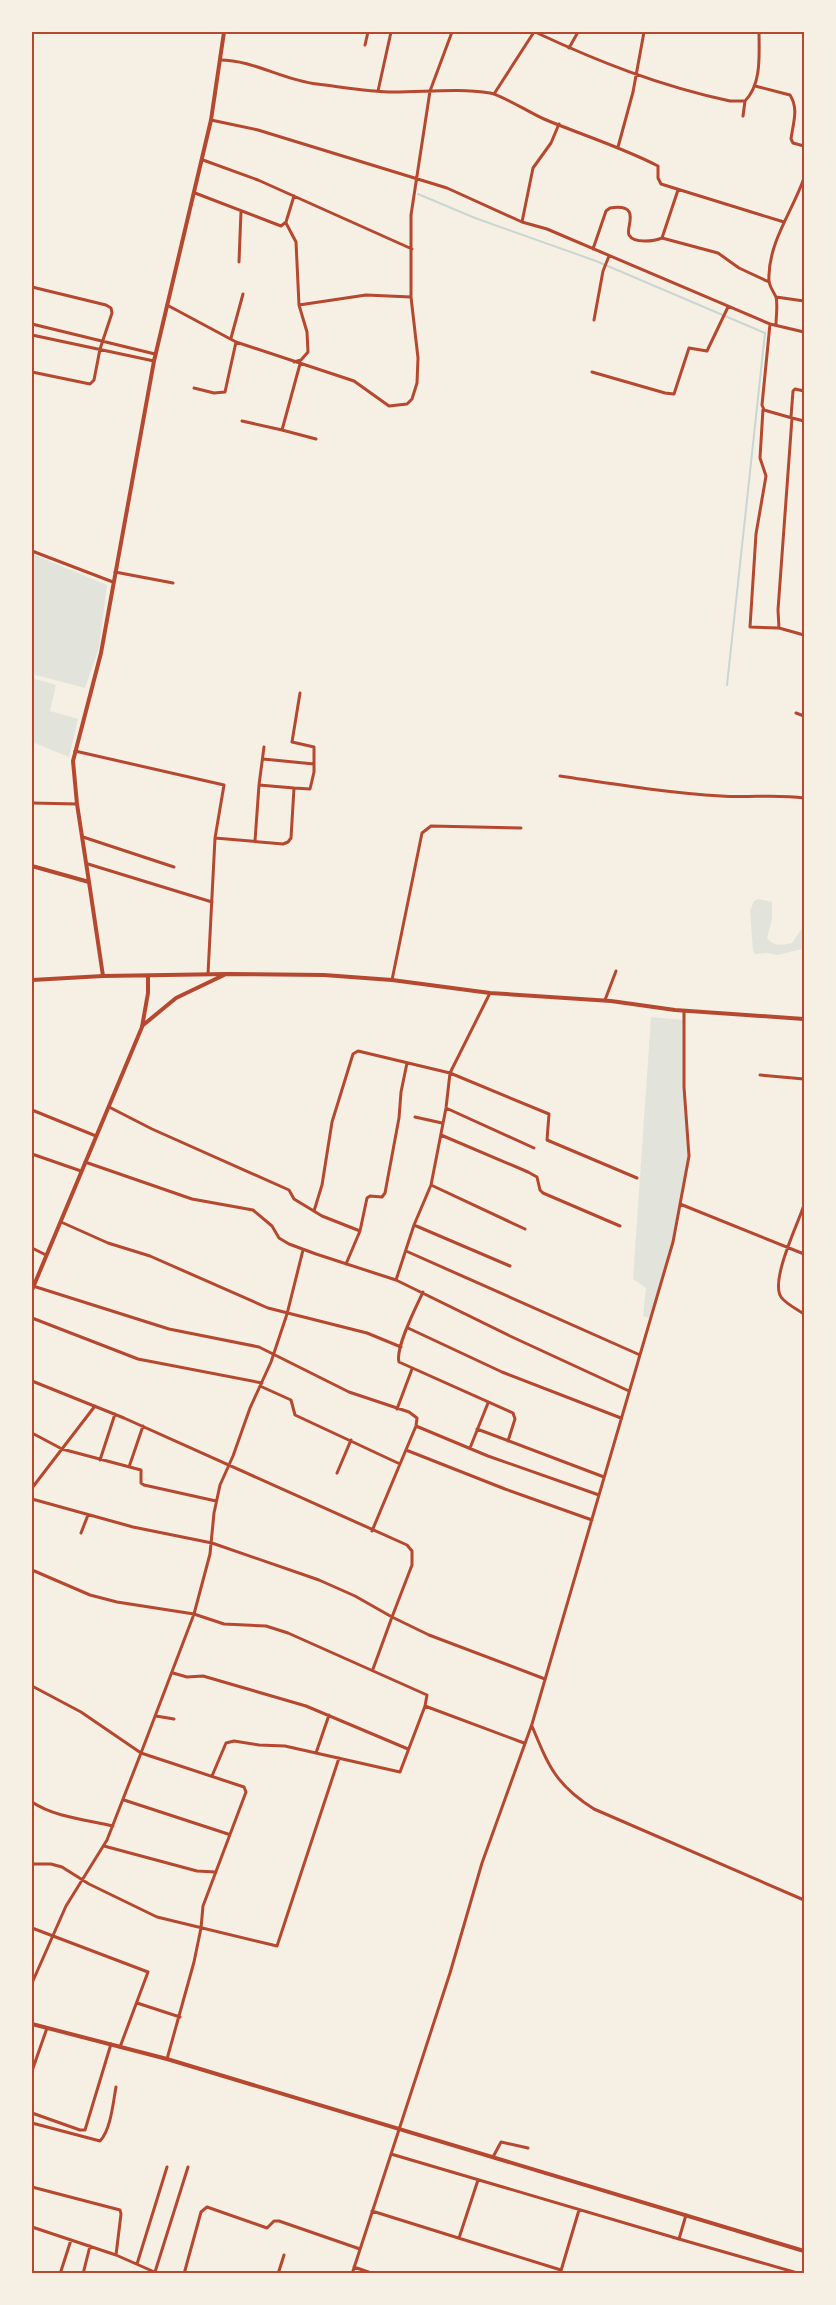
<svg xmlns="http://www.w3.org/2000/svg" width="836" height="2305" font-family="'Golos Text',sans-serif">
<rect width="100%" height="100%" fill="#f6efe4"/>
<path fill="#e2e4dc" d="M 32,554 L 107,585 L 99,648 L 85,688 L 32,674 Z
M 32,678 L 56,685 L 50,711 L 78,719 L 69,757 L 32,742 Z
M 758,899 L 772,902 L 772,919 L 767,938 C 774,947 782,945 792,943 L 804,925 L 804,943 L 802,949 L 777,955 L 767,953 L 755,954 L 753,951 L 750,911 L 754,901 Z
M 651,1017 L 684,1020 L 684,1087 L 689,1156 L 673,1242 L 651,1319 L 643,1316 L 646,1288 L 633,1279 Z"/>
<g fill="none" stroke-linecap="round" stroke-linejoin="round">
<path stroke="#c9d6d2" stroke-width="2" d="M 418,194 L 475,218 L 596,261 L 765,333 L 727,685"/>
<path stroke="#b5482f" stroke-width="3" d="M 535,32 C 599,62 660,86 730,101 L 745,101 C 762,84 759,54 759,32
M 365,45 L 368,32
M 569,48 L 578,32
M 220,60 C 253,60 283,80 317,84 C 342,87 369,92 394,92 C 426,92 459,88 490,93 C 502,95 530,113 544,119 C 582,135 621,147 658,166 L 658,178 L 661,184 L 784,222
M 755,86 L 790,95 C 799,109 793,123 791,139 L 793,143 L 804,146
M 378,91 L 391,32
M 494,94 L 534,32
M 743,116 L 745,101
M 211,120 L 258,130 L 447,188 L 522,222 L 547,229 L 770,324 L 762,405 L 764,410 L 792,418 L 778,610 L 779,628 L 804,635
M 618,147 L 633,92 L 644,32
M 203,160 L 258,180 L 412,249
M 195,193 L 281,226 L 286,222 L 294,196
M 522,222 L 533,168 L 551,143 L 559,124
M 286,223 L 296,242 L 299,305
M 662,238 L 718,253 L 739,268 L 769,282
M 593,249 L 606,211 L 610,208 C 643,203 625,228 629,235 C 634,244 655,241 662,238 L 678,190
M 239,262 L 241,211
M 32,287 L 106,305 L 111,308 L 112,313 L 100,349 L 94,380 L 90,384 L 32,372
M 776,297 L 804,301
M 167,305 L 236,342 L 354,381 L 389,406 L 407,404 L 412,399 L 417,383 L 418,358 L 411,297 L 411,215 L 430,91 L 452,32
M 594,320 L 603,271 L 609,256
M 32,324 L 155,354
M 770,324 L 804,332
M 776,325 C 776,317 778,305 776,297 C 772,289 768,285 769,275 C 770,240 793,210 804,178
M 32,335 L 154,361
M 231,338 L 243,294
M 294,362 L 301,360 L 308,352 L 307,332 L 299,305 L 366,295 L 411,297
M 300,364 L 282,430 L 316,439
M 592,372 L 665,393 L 674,394 L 689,348 L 707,351 L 728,307
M 194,388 L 214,393 L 225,392 L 236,342
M 763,409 L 760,458 L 766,476 L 756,534 L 750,627 L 779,628
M 791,417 L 793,391 L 795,389 L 804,391
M 792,418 L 804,421
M 242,421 L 282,430
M 32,551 L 113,582
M 115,572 L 173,583
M 796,713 L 804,716
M 75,751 L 224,785 L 215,838 L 208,974
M 263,759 L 314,764
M 560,776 C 614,784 667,793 721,796 C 749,798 777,794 804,798
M 294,788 L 310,789 L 314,772 L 314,747 L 292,742 L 300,693
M 32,803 L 77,804
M 83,837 L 174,867
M 215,838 L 283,844 L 288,842 L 291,838 L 294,788 L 259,785 L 264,747
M 255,841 L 259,785
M 88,864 L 212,902
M 392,980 L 422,833 L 431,826 L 521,828
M 605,1000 L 616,971
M 760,1075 L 804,1079
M 109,1107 L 152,1129 L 289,1190 L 294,1199 L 322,1216 L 360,1231
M 446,1108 L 534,1148
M 32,1110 L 96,1136
M 415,1117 L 442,1123
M 441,1135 L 528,1172 L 537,1177 L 540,1190 L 543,1193 L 620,1226
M 32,1154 L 81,1171
M 85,1162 L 192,1199 L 253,1210 L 272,1226 L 279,1238 L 289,1244 L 316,1254 L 396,1280 L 510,1336 L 629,1391
M 431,1185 L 525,1229
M 680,1204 L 804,1254
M 804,1205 C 798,1224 770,1280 781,1297 C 786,1304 797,1309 804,1314
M 314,1211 L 322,1185 L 332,1122 L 353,1054 L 358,1051 L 450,1073 L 549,1114 L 547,1140 L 637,1178
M 61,1222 L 108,1243 L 150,1256 L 268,1308 L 367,1333 L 401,1347
M 414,1225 L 510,1266
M 32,1248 L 46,1255
M 406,1251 L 640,1355
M 346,1264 L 360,1231 L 367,1198 L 370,1196 L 382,1197 L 385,1193 L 399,1118 L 401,1092 L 407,1063
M 396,1280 L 414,1225 L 431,1185 L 446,1108 L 450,1073 L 490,993
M 33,1286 L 169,1329 L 259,1347 L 349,1392 L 409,1412 L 417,1418 L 416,1426 L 400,1464
M 423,1292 C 416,1307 395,1348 399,1362 L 513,1413 L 515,1419 L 508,1441
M 32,1318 L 138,1359 L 262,1383
M 408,1328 L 502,1372 L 621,1418
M 32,1381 L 124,1418 L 407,1545 L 412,1551 L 412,1565 L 392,1617 L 429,1635 L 545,1679
M 260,1386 L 291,1400 L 295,1415 L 400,1464 L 372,1531
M 397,1409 L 412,1369
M 416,1426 L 488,1456 L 599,1495
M 477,1429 L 604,1477
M 32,1433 L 62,1449 L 141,1470 L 141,1483 L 144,1485 L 216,1501
M 470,1448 L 488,1403
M 406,1450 L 505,1489 L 592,1520
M 100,1460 L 115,1414
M 129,1467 L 143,1426
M 337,1473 L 351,1440
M 32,1488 L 95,1406
M 32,1499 L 133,1527 L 212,1543 L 319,1580 L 355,1596 L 392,1617 L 373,1669
M 81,1533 L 88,1515
M 32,1570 L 90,1595 L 117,1602 L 194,1614 L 224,1624 L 266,1626 L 288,1633 L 427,1695 L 425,1706 L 400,1772 L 285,1746 L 259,1745 L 234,1741 L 226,1743 L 212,1776
M 173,1673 L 187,1677 L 203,1676 L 306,1706 L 408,1749
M 32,1686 L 81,1712 L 141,1753 L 194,1614 L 210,1554 L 214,1513 L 220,1485 L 233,1456 L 250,1408 L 271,1362 L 287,1314 L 303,1250
M 425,1706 L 524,1743
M 156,1716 L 174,1719
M 532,1726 C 549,1767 556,1785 594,1809 L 804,1900
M 316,1753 L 329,1715
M 124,1800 L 228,1834
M 32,1802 C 54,1817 87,1820 113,1826
M 104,1846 L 197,1871 L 215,1872
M 34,1864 L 51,1864 L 62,1867 L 89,1884 L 157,1917 L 277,1946 L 339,1758
M 32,1928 L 148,1972 L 120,2047
M 32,1983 L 66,1906 L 107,1840 L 141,1753 L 244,1787 L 246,1792 L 203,1906 L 201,1928 L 194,1962 L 167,2059
M 137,2003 L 180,2017
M 32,2071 L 47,2028
M 32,2113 L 80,2130 L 85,2130 L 111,2044
M 32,2123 L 100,2141 C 111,2129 113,2103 116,2087
M 391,2154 L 679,2239 L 686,2215
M 493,2157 L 501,2142 L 528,2148
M 32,2187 L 120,2210 L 121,2214 L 116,2255
M 372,2211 L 561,2270
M 32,2227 L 116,2255 L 159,2274
M 459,2238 L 478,2180
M 679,2239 L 801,2274
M 137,2264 L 167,2167
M 354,2267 L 374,2274
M 155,2272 L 188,2167
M 60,2274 L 71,2240
M 83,2274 L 90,2246
M 184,2274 L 201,2212 L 207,2207 L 267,2228 L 274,2221 L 279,2221 L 360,2249
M 278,2274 L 284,2255
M 352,2274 L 450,1973 L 482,1863 L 532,1724 L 673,1242 L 689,1156 L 684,1087 L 684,1011
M 560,2274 L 579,2210"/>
<path stroke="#b5482f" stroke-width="4" d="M 32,866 L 89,882 L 103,976
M 89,882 L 77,804 L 73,761 L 101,653 L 154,361 L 211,120 L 224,32
M 32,2024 L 167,2059 L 804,2251"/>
<path stroke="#b5482f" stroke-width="4" d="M 32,980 L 103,976 L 228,974 L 324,975 L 392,980 L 490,993 L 611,1001 L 675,1010 L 804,1019
M 142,1026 L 176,998 L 224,975
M 32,1290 L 142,1027 L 148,993 L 148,976"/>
</g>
<rect width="836" height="2305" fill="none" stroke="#f6efe4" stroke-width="66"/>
<rect x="33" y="33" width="770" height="2239" fill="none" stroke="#b5482f" stroke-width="2"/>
</svg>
